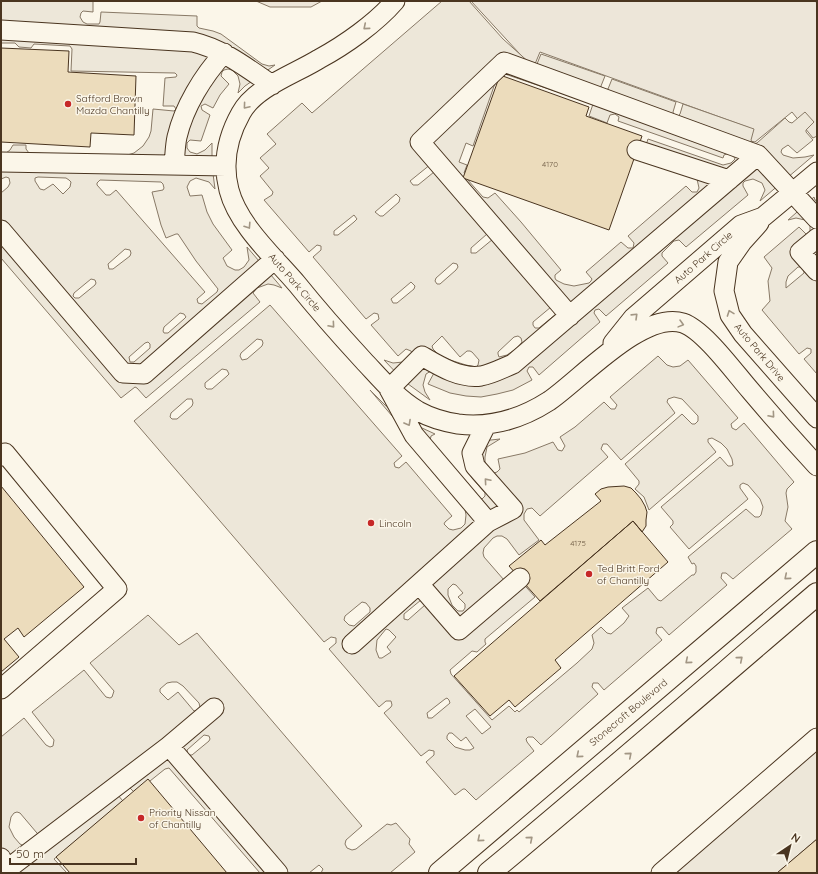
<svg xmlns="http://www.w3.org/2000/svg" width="818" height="874" font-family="Quicksand,sans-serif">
<rect width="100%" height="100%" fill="#fbf6e9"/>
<path fill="#ede6d9" stroke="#887966" d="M 256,1 L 322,1 L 311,7 L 270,7 Z
M 471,1 L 812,1 L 817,2 L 817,136 L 813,138 L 792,112 L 755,142 L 746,140 L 750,128 L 540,52 L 535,64 L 530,65 Z"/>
<path fill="#ede7d9" stroke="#887966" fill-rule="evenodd" d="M 1,1 L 93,1 L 93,12 L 83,11 L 81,13 L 80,17 L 83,22 L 87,24 L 99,24 L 100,22 L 101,12 L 197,16 L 197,26 L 199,28 L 213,31 L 221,34 L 262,64 L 269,66 L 275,65 L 245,86 L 238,93 L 240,84 L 238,76 L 232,70 L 228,69 L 224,70 L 222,72 L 221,76 L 229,84 L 220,95 L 213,108 L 205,104 L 201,106 L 202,110 L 210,115 L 201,141 L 190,140 L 187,143 L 187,148 L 190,152 L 197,154 L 205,150 L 212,143 L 212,166 L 215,189 L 209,182 L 196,178 L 190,181 L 187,187 L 190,196 L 202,195 L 207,212 L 213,224 L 232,250 L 223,258 L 227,266 L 235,270 L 239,270 L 244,267 L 249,260 L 247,247 L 282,288 L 274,285 L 268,284 L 257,288 L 253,293 L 260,302 L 146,398 L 137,388 L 135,387 L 121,398 L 1,258 L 1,193 L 8,187 L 10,183 L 9,178 L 6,177 L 1,179 L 1,153 L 6,153 L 10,150 L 13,145 L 26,145 L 26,149 L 29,153 L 124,156 L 134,153 L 143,146 L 149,137 L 151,131 L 153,109 L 174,111 L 176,109 L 174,106 L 163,106 L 165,78 L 176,77 L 177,75 L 175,73 L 71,71 L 72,49 L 70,46 L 34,44 L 31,48 L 19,47 L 15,43 L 1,43 ZM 38,177 L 66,178 L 69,180 L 71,182 L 70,187 L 63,194 L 53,184 L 44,190 L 40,189 L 35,181 L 35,178 ZM 100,180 L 161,182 L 163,184 L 164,188 L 163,190 L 152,192 L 161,225 L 166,238 L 176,234 L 178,234 L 196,261 L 218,289 L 217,292 L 202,304 L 198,303 L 197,299 L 205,292 L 116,190 L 110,195 L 106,195 L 97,185 L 97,183 ZM 125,249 L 130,250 L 131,253 L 130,256 L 113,269 L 109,269 L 108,264 ZM 91,279 L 95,280 L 96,283 L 95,285 L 79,298 L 75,298 L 73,296 L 74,293 ZM 180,313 L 184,314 L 186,317 L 184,319 L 168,333 L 164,333 L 163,331 L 164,327 ZM 148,342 L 150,344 L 150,348 L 134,362 L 130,362 L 129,357 L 145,343 Z
M 442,1 L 469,1 L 503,39 L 532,65 L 537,64 L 541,54 L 605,76 L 601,86 L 601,88 L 605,90 L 608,89 L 612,79 L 676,102 L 673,112 L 674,115 L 678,116 L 680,114 L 683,104 L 754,129 L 751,140 L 753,144 L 757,143 L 785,118 L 789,122 L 792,123 L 805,112 L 814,122 L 806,130 L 806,132 L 813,140 L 797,153 L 788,145 L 782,149 L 781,152 L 783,155 L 793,158 L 805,157 L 814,155 L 760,201 L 765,190 L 762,183 L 753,179 L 745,181 L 743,183 L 743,186 L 748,195 L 686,247 L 679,240 L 674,241 L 662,253 L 662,256 L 668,263 L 606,316 L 599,309 L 595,310 L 594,313 L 600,322 L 539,375 L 533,367 L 529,367 L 527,371 L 532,380 L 513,390 L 497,394 L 481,397 L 466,396 L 450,393 L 428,384 L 434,373 L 431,371 L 426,374 L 423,385 L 425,392 L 430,400 L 404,381 L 384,360 L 393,363 L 403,362 L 412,353 L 411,351 L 406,349 L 398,356 L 371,325 L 379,319 L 378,314 L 374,313 L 366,319 L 313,257 L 321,250 L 321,246 L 317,245 L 309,252 L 264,200 L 272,195 L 273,192 L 260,176 L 269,168 L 260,158 L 276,144 L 267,134 L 302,103 L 312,113 ZM 499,72 L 593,104 L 589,116 L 607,123 L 610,115 L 615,114 L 619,117 L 618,121 L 723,158 L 724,155 L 729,153 L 734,157 L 735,159 L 731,163 L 723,165 L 648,139 L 642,157 L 697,179 L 699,188 L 697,192 L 692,192 L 686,186 L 628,236 L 634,243 L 633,248 L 628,248 L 621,242 L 586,272 L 592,279 L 591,281 L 589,283 L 574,286 L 564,284 L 556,280 L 555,278 L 555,275 L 561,270 L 521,222 L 495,193 L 488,198 L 483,197 L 467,179 L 468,175 L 464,173 L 467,165 L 459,162 L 466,143 L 473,146 ZM 431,164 L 434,172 L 418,185 L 413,185 L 410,181 ZM 396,194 L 400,198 L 399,202 L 383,216 L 380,216 L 375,212 ZM 354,215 L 357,219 L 354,222 L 338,235 L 334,235 L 334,231 ZM 487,234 L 493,239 L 476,253 L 471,253 L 471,248 ZM 453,263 L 457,264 L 458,267 L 456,270 L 440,284 L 437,284 L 435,281 L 436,278 ZM 411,282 L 415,286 L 414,289 L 397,303 L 393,303 L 391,299 ZM 551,307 L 556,314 L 539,328 L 535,328 L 533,325 L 533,322 ZM 442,336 L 460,357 L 467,351 L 470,351 L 472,352 L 479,360 L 478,365 L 476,367 L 466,365 L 450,360 L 439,355 L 433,349 L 432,346 ZM 518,336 L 521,338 L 522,342 L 517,348 L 507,355 L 499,357 L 498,354 L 498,352 L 514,337 Z
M 814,197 L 815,200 L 817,201 L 817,374 L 804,359 L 811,353 L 811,349 L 807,348 L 799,354 L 762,310 L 770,301 L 768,281 L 772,268 L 764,257 L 799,227 L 807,235 L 810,232 L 810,226 L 805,220 L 796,218 L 788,220 ZM 798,267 L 801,267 L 804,270 L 804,273 L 786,288 L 786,282 L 788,276 Z
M 270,305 L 402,456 L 394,463 L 395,467 L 399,468 L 406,462 L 452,516 L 445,522 L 444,524 L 449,529 L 453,530 L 461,528 L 465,524 L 466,515 L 464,504 L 415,443 L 370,390 L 385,405 L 409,422 L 435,434 L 431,436 L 430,441 L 479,498 L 482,499 L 485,496 L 485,493 L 472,478 L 466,466 L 482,441 L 500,439 L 487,447 L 485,457 L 485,464 L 489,471 L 494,473 L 497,472 L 500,469 L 498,459 L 525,453 L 553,442 L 558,450 L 562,451 L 565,446 L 560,437 L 575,427 L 604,402 L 611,409 L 615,409 L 617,405 L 610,397 L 658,356 L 667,365 L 673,367 L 680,366 L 688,360 L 738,418 L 731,424 L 732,428 L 736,430 L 744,423 L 794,482 L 787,489 L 786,493 L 788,507 L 785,521 L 792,529 L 733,579 L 726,573 L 722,573 L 721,578 L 727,585 L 669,635 L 662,627 L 657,628 L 656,633 L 662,640 L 604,690 L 598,683 L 593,683 L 592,687 L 598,694 L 541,745 L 533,737 L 528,737 L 526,739 L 527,742 L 534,751 L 476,800 L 465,789 L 463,789 L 455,795 L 426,762 L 434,755 L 434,751 L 429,750 L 421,756 L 384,713 L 391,707 L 392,705 L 391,701 L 386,701 L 379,707 L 329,649 L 336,643 L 336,638 L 331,637 L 324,642 L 134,421 ZM 257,339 L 262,340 L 263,343 L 262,346 L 247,359 L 242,360 L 240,356 L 241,353 ZM 222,369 L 227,370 L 229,374 L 227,376 L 212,389 L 207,389 L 205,387 L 205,383 ZM 674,397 L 682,399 L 698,416 L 698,421 L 695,424 L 692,424 L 682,414 L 625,464 L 639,481 L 639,484 L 635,489 L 644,497 L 649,510 L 716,452 L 708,442 L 708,439 L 712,438 L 721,443 L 727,449 L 732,459 L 733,465 L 731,466 L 728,466 L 720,457 L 661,507 L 673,521 L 673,524 L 670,527 L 689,549 L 748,499 L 740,488 L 740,485 L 743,483 L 748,485 L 760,499 L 763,507 L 761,515 L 759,517 L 755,517 L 746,509 L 688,557 L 692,564 L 694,563 L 696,566 L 696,572 L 694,575 L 692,575 L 661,601 L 658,600 L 648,588 L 622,608 L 629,616 L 624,623 L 611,634 L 607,633 L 601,627 L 592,635 L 594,643 L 592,649 L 577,663 L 519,712 L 517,710 L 515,712 L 509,706 L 492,720 L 451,674 L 450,670 L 472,651 L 477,652 L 486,644 L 485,642 L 485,639 L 535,597 L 519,579 L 504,580 L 484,557 L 483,553 L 484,548 L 493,538 L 497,536 L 502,536 L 507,539 L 519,555 L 539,540 L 524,520 L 524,514 L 527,509 L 532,508 L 540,516 L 608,457 L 601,449 L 603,444 L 607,444 L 621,460 L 675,413 L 667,402 L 668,399 ZM 187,399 L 192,399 L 193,403 L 192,406 L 177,419 L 172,419 L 170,417 L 171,413 ZM 453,584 L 456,585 L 463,593 L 458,597 L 465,604 L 465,608 L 463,611 L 458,611 L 452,605 L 448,595 L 448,589 ZM 421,600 L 425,605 L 408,620 L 404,619 L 404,614 ZM 362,602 L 366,603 L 370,608 L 370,612 L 354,626 L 349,625 L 344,620 L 345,616 ZM 386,629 L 389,630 L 396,637 L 387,647 L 391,652 L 382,658 L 379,658 L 376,650 L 377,640 ZM 447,698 L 449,700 L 450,703 L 432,718 L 428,718 L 427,713 L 445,699 ZM 475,709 L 491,727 L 482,734 L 466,716 ZM 449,733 L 452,733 L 461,741 L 466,737 L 474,748 L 470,750 L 465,750 L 455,747 L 447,739 L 447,736 Z
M 148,615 L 179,645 L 197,633 L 362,826 L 346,840 L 345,844 L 347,848 L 352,850 L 356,849 L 387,824 L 391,825 L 396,823 L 410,839 L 409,844 L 415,852 L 390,873 L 321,873 L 323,869 L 319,865 L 309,873 L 260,873 L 169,768 L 165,769 L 135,793 L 126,784 L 116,793 L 123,801 L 54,859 L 67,873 L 1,873 L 1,737 L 24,718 L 46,745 L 50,747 L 53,746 L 54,740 L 32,712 L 84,670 L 106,697 L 110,698 L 112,697 L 114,691 L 90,663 ZM 172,682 L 177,682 L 183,686 L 199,703 L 200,707 L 198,710 L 194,711 L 178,692 L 168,700 L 160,692 L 160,689 L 167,683 ZM 204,735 L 209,736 L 210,739 L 209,741 L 192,755 L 188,755 L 187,750 ZM 17,812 L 20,813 L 42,839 L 28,848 L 20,844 L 14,837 L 9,827 L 11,817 L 14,813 Z
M 817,738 L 817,839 L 777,873 L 661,873 Z"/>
<path fill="#ecdcbc" stroke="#4a3520" d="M 1,48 L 69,51 L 68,72 L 136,76 L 134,135 L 91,133 L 90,147 L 1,142 Z
M 500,75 L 589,107 L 586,116 L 642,136 L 609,230 L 463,178 Z
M 1,486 L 84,587 L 24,637 L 18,628 L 4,639 L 19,657 L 1,672 Z
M 624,486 L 631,488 L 636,493 L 641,499 L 645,506 L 647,512 L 646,520 L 646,526 L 642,532 L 633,521 L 540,601 L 509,566 L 541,540 L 545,545 L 601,501 L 595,494 L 601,489 L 608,487 Z
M 633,521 L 668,562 L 555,660 L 561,668 L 515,707 L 509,700 L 490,716 L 454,676 Z
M 148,779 L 227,873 L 70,873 L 56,857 Z
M 817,839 L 817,873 L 777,873 Z"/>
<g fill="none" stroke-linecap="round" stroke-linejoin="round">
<g stroke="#4a3520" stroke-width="21">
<path id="minor" d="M 395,1 C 376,23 345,45 319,59 C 295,74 255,87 241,113 C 228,136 222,163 229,190 C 238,225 274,257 297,284 C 318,310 340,335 363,360 C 380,378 396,398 418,411 C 429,417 445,422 458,424 C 491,428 521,419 549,401 C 580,380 643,310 683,323 C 704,330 735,373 750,390 C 772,416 794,441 817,466
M 1,30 L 193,42 C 223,49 247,68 272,85
M 637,150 L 729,180
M 1,162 L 226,166
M 174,165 C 175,156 175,146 177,137 C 184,107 203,76 224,53
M 759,223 L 742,242 L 728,262 L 724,291 L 730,315 L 743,334 L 817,418
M 1,230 L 123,373 L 144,374 L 275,259
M 817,238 L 800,252 L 817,271
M 570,316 L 420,142 L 504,62 L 758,155
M 613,343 L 633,318 L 741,225 L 763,217 L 817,172
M 1,456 L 5,453 L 117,589 L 1,689
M 488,522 L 414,435 L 389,389 L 422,356 C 439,366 460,379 481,376 C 492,374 503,368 513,364 L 758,155 L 817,219
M 419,584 L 459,630 L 520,578
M 352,644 L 488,522 L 513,509 L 475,466 L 472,453 L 486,425
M 169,746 L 214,708
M 1,858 L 5,871 L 169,746 L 278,873
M 661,873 L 817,738"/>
</g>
<g stroke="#4a3520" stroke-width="24">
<path id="major" d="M 440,873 L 817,552
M 489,873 C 600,781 708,687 817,594"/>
</g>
<use href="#minor" stroke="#fbf6e9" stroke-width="19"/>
<use href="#major" stroke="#fbf6e9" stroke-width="22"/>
</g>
<defs><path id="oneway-chevron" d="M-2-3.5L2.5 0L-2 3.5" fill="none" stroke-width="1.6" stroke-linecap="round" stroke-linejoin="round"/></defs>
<g stroke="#a29684">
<use href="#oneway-chevron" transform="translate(366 27) rotate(140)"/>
<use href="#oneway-chevron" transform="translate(246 106) rotate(130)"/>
<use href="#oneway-chevron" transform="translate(248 226) rotate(57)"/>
<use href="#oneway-chevron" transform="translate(730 313) rotate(-110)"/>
<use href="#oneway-chevron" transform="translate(635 316) rotate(-44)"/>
<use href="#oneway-chevron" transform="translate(681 324) rotate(15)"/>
<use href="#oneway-chevron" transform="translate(332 325) rotate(49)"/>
<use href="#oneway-chevron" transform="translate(772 415) rotate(49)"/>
<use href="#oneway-chevron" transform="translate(408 423) rotate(61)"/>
<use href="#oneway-chevron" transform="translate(487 481) rotate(-131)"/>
<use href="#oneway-chevron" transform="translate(787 577) rotate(140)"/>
<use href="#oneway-chevron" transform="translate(740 659) rotate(-40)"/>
<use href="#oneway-chevron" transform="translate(688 661) rotate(140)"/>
<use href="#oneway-chevron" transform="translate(579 755) rotate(140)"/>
<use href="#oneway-chevron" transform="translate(629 755) rotate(-41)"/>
<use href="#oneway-chevron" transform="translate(480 839) rotate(140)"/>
<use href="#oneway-chevron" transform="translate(530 839) rotate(-40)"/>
</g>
<g fill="#c62828" stroke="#fbf6e9" stroke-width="1.5">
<circle cx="68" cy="104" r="4"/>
<circle cx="371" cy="523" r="4"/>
<circle cx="589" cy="574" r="4"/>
<circle cx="141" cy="818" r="4"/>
</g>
<g text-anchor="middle" stroke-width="3" stroke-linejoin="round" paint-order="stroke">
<g font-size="8" fill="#725f47">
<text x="550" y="167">4170</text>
<text x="578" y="546">4175</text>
</g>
<g font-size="10" fill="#4a3520" stroke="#fbf6e9" text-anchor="start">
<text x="76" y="102">Safford Brown<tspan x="76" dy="12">Mazda Chantilly</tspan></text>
<text x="379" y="527">Lincoln</text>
<text x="597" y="572">Ted Britt Ford<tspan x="597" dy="12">of Chantilly</tspan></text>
<text x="149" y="816">Priority Nissan<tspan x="149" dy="12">of Chantilly</tspan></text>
</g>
<g font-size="10" fill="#4a3520" stroke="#fbf6e9">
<text transform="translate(703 257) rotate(-41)" y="4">Auto Park Circle</text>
<text transform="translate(295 282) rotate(49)" y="4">Auto Park Circle</text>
<text transform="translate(760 352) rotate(50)" y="4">Auto Park Drive</text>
<text transform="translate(628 712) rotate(-40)" y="4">Stonecroft Boulevard</text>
</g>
</g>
<rect width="818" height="874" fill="none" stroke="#4a3520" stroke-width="4"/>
<g transform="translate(790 846) rotate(35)" stroke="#fbf6e9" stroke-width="3" paint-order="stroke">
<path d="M0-3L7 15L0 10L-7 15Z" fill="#4a3520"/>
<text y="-6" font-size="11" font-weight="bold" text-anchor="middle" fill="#4a3520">N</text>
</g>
<path d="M10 858v6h126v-6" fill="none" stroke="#4a3520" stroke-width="2"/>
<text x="16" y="858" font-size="12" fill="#4a3520" stroke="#fbf6e9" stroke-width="3" paint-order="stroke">50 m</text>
</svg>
